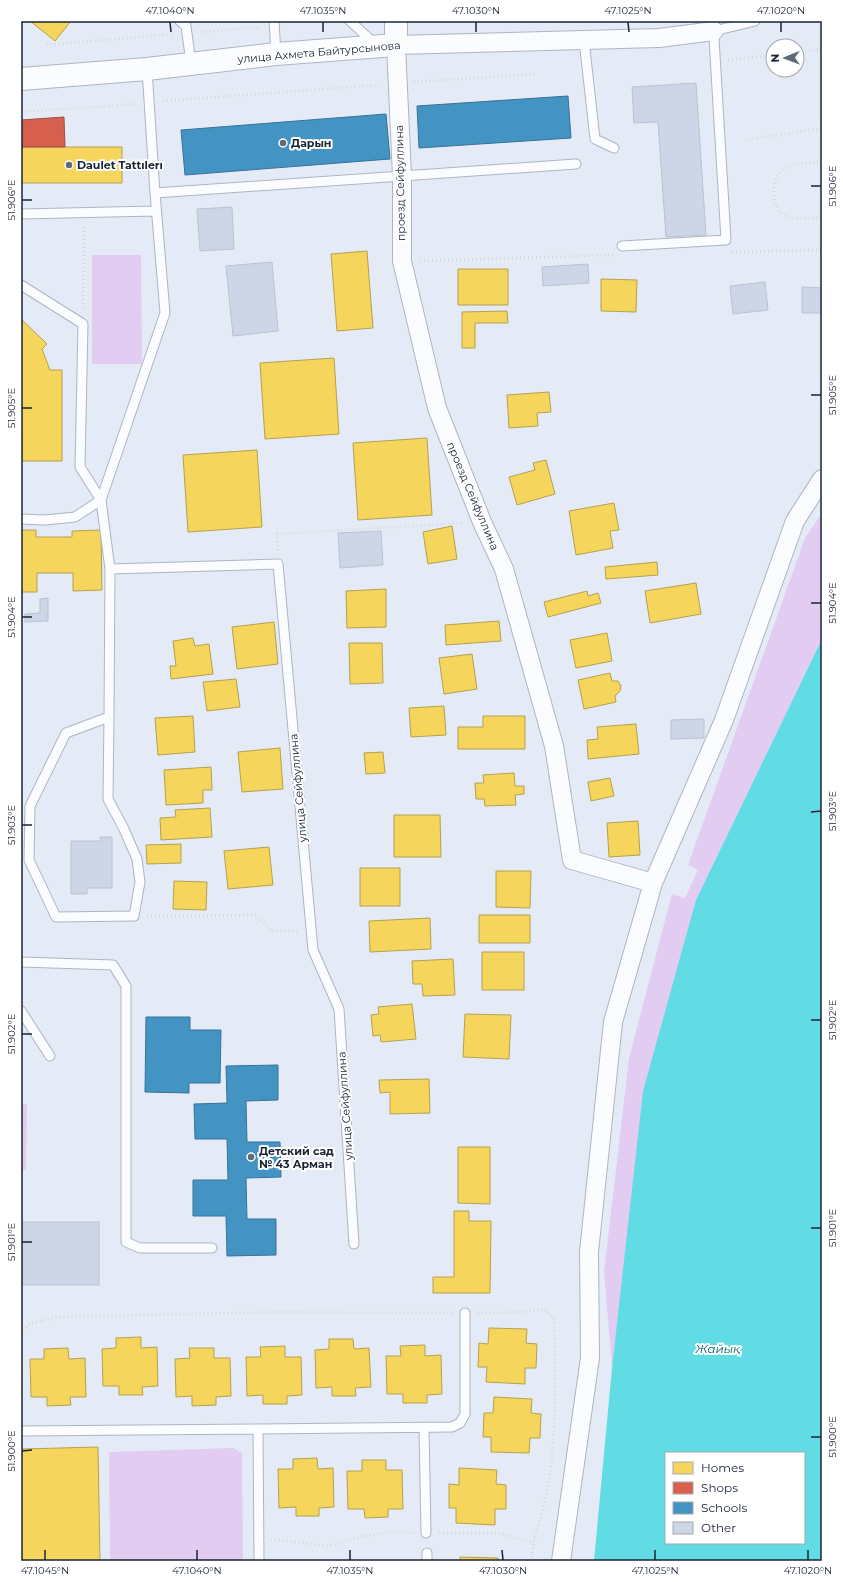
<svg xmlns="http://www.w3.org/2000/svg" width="843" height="1582" font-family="Montserrat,sans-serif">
<rect width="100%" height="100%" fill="#e5ebf6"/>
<path fill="#e3ccf2" d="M 92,255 L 141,255 L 142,364 L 92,364 Z
M 822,513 L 822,639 L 696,900 L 612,1368 L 604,1272 L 629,1058 L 672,894 L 685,898 L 698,870 L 688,865 L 805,538 Z
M 21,1104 L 27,1104 L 26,1170 L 21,1170 Z
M 233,1448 L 242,1453 L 243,1561 L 110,1561 L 109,1452 Z"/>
<path fill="#61dce4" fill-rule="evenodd" d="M 822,639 L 822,1561 L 594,1561 L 612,1368 L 643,1091 L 696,900 ZM 666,1453 L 804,1453 L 804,1543 L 666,1543 Z"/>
<path fill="#f6d55c" stroke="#b4a050" d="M 30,21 L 71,21 L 55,41 Z
M 21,147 L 122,147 L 122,183 L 21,183 Z
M 367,251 L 373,328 L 337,331 L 331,254 Z
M 458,269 L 508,269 L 508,305 L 458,305 Z
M 601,279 L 637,280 L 636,312 L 601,311 Z
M 507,311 L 508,323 L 475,323 L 475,348 L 462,348 L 462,312 Z
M 21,319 L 47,344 L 42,349 L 50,370 L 62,370 L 62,461 L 22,461 Z
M 334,358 L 339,434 L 265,439 L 260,363 Z
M 549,392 L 551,412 L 537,413 L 538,426 L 509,428 L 507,395 Z
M 427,438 L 432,515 L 358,520 L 353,443 Z
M 257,450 L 262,527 L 188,532 L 183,455 Z
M 546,460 L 555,494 L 517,505 L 509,477 L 535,470 L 533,463 Z
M 614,503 L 619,530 L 610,531 L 613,548 L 576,555 L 569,511 Z
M 452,526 L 457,559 L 428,564 L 423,532 Z
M 21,530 L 36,530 L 36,537 L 72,537 L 72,531 L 101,530 L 102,590 L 73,591 L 73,573 L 37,573 L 37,592 L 21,592 Z
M 657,562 L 658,575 L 606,579 L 605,567 Z
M 696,583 L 701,614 L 650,623 L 645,591 Z
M 386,589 L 386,627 L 347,628 L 346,591 Z
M 587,591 L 588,596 L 598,593 L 601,603 L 548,617 L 544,602 Z
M 499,621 L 501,641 L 446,645 L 445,625 Z
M 274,622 L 278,664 L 237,669 L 232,627 Z
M 607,633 L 612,661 L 576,668 L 570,640 Z
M 193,638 L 195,646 L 209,644 L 213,674 L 171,679 L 170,666 L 176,666 L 173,641 Z
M 349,643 L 382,643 L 383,683 L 350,684 Z
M 472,654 L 477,689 L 444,694 L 439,658 Z
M 610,673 L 612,681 L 618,681 L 621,686 L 620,691 L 615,696 L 616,702 L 584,709 L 578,680 Z
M 236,679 L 240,707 L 207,711 L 203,682 Z
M 444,706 L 446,735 L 411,737 L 409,708 Z
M 193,716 L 195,752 L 158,755 L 155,718 Z
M 483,716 L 525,716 L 525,749 L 458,749 L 458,727 L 483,727 Z
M 636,724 L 639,754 L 588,759 L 587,740 L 598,739 L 597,727 Z
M 280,748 L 283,789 L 242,792 L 238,752 Z
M 383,752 L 385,773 L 366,774 L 364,753 Z
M 211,767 L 212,790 L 203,790 L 203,803 L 166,805 L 164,770 Z
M 514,773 L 515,786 L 524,786 L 524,794 L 515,795 L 516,805 L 485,806 L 484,799 L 476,799 L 475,783 L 484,783 L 483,775 Z
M 610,778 L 614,796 L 591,801 L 588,782 Z
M 210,808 L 212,837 L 161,840 L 160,818 L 176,817 L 175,810 Z
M 394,815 L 440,815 L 441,857 L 394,857 Z
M 638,821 L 640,855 L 609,857 L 607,823 Z
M 181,844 L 181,863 L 147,864 L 146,845 Z
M 269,847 L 273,885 L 228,889 L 224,851 Z
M 360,868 L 400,868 L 400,906 L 360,906 Z
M 496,871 L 531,871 L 530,908 L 496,907 Z
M 174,881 L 207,882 L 206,910 L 173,909 Z
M 479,915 L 530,915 L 530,943 L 479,943 Z
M 430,918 L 431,949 L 370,952 L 369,921 Z
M 482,952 L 524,952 L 524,990 L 482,990 Z
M 453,959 L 455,995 L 423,996 L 422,984 L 413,984 L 412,961 Z
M 412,1004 L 416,1039 L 381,1042 L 380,1035 L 373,1036 L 371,1015 L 379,1014 L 378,1007 Z
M 465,1014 L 511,1015 L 509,1059 L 463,1057 Z
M 429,1079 L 430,1113 L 390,1114 L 390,1092 L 380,1093 L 379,1080 Z
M 458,1147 L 490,1147 L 490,1204 L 458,1203 Z
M 454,1211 L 469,1211 L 469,1221 L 491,1221 L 490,1293 L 433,1293 L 433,1277 L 454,1277 Z
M 489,1328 L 527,1329 L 526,1343 L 537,1344 L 536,1368 L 525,1368 L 525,1384 L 486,1382 L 487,1367 L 478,1367 L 479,1343 L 488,1344 Z
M 141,1337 L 141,1348 L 157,1347 L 158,1386 L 142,1387 L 143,1395 L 119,1395 L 119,1386 L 103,1386 L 102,1349 L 116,1348 L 116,1338 Z
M 329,1339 L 353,1339 L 354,1349 L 369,1348 L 371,1387 L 355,1388 L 356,1396 L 332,1396 L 332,1387 L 316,1388 L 315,1350 L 329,1349 Z
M 425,1345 L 425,1356 L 441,1355 L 442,1394 L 427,1395 L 427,1403 L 403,1403 L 403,1394 L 387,1394 L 386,1356 L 401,1356 L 400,1346 Z
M 285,1346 L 285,1357 L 301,1357 L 302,1395 L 287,1396 L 287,1404 L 263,1404 L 263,1395 L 247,1396 L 246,1357 L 261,1357 L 260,1347 Z
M 68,1348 L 69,1359 L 85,1358 L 86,1397 L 70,1397 L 71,1405 L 47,1406 L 47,1397 L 31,1397 L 30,1359 L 44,1359 L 44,1349 Z
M 189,1348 L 214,1348 L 214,1358 L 230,1358 L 231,1396 L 216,1397 L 216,1405 L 192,1406 L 192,1396 L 176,1397 L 175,1359 L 190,1358 Z
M 494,1397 L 532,1399 L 531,1413 L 541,1414 L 540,1438 L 530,1438 L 529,1453 L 491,1452 L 491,1437 L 483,1437 L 484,1413 L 493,1413 Z
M 98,1447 L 100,1561 L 21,1561 L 21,1449 Z
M 317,1458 L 318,1469 L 333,1468 L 334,1507 L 319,1508 L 319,1516 L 296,1516 L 296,1507 L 279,1508 L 278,1469 L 293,1469 L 293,1459 Z
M 362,1460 L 386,1460 L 386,1470 L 402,1470 L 403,1509 L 388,1509 L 388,1517 L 365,1518 L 364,1509 L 348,1509 L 347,1471 L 362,1471 Z
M 459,1468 L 497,1470 L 496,1484 L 506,1485 L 506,1509 L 495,1509 L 495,1525 L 456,1523 L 456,1508 L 449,1508 L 449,1484 L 459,1485 Z
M 460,1557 L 498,1558 L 498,1561 L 460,1561 Z"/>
<path fill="#d6604d" stroke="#9d4e46" d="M 64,117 L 65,147 L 21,147 L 21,120 Z"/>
<path fill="#4393c3" stroke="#367298" d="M 568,96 L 571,138 L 419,148 L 417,106 Z
M 386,114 L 390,159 L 185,175 L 181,130 Z
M 146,1017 L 190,1017 L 190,1030 L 221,1030 L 220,1083 L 189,1083 L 189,1093 L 145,1092 Z
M 278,1065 L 278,1100 L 246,1101 L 247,1142 L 280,1142 L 281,1177 L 246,1178 L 247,1219 L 276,1219 L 276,1255 L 227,1256 L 226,1216 L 193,1216 L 193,1180 L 228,1180 L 227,1139 L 195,1139 L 194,1104 L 227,1103 L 226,1066 Z"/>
<path fill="#ccd6e7" stroke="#bbc2d0" d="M 696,83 L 706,235 L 666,237 L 658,122 L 634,123 L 632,87 Z
M 232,207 L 234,249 L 200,251 L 197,209 Z
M 272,262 L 278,331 L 233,336 L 226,266 Z
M 588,264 L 589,283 L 543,286 L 542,267 Z
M 765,282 L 768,310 L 733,314 L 730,286 Z
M 802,287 L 822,288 L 822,313 L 802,313 Z
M 381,531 L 383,565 L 340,568 L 338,533 Z
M 48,598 L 48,621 L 25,622 L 25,614 L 40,613 L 40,599 Z
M 704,719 L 704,738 L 671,739 L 671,720 Z
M 100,837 L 112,837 L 112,888 L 87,888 L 87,894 L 71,894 L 71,841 L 101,841 Z
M 21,1222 L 99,1222 L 99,1285 L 21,1285 Z"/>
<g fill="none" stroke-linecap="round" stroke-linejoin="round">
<g stroke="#adb5c2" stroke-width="11">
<path id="lane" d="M 180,21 L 186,26 L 191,63
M 274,21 L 276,54
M 350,21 L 375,44
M 714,31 L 755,21
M 584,40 L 595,139 L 614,148
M 147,69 L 155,193
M 21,214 L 155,211
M 622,246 L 726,240 L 713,21
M 21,285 L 83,324 L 80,467 L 101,500 L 110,569 L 278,564 L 313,950 L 339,1009 L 354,1244
M 21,519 L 45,520 L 75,517 L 101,500 L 165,313 L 155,193 L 576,164
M 109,717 L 108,799 L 123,827 L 137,859 L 140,882 L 134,916 L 56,917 L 29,860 L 30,806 L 66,733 L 109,717 L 110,569
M 21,962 L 113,965 L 126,986 L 126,1242 L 140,1248 L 212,1248
M 21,1011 L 50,1056
M 424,1428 L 426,1533
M 258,1429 L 452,1427 L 460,1423 L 465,1414 L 465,1313
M 21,1431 L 258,1429 L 259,1561
M 427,1553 L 427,1561"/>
</g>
<g stroke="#adb5c2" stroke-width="20">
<path id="street" d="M 653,883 L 572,860 L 554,746 L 504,569 L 482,522 L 437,408 L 402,261 L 402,176 L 396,45 L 659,38 L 714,31
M 561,1561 L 590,1358 L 589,1252 L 613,1022 L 653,883 L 724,720 L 795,521 L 822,479"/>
</g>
<g stroke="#adb5c2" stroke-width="24">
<path id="secondary" d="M 21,79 L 147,69 L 276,54 L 396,45 L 396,21"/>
</g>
<path stroke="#d4d7da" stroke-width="2.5" stroke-dasharray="1 3" stroke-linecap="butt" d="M 201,32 L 261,27
M 47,45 L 174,34
M 797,52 L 822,49
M 728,60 L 773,55
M 414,82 L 535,74
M 163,101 L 379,85
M 21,112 L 136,104
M 745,140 L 822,128
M 822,162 C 809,163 794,162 783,170 C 770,179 771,209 785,215 C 797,221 810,218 822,217
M 732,252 L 822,250
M 420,261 L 613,255
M 83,308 L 84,225
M 278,550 L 277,534 L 464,523
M 147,916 L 256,915 L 272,931 L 299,931
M 478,1313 L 522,1312 L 545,1309 L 554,1319 C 555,1373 557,1427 549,1481 C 546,1508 532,1533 532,1561
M 21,1334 L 29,1324 L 56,1317 L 279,1312 L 453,1313
M 439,1533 L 499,1533 L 534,1543
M 271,1539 L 329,1546 L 363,1536 L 391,1532 L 414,1533"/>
<use href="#lane" stroke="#fbfcfe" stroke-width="9"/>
<use href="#street" stroke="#fbfcfe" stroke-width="18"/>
<use href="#secondary" stroke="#fbfcfe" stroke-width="22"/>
</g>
<path fill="none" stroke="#192435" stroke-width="1.5" d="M 170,22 L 171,32M 323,22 L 323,32M 476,22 L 476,32M 628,22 L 629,32M 781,22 L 781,32M 811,186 L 821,186M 22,200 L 32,200M 811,395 L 821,395M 22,408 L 32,408M 811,603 L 821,603M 22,617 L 32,617M 811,812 L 821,811M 22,825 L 32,825M 811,1020 L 821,1020M 22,1034 L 32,1034M 811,1228 L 821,1228M 22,1242 L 32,1242M 811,1437 L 821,1437M 22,1451 L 32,1450M 45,1550 L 45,1560M 197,1550 L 197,1560M 350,1550 L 350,1560M 502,1550 L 503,1560M 655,1550 L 655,1560M 808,1550 L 808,1560"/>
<g fill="#606a79" stroke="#fff" stroke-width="1.5">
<circle cx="283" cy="143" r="4"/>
<circle cx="69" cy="165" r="4"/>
<circle cx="251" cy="1157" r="4"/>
</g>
<g text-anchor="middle" stroke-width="4" stroke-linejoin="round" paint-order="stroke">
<g font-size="11" fill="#192435" stroke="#fff">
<text transform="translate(319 52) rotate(-5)" y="4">улица Ахмета Байтурсынова</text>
<text transform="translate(400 183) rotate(-91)" y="4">проезд Сейфуллина</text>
<text transform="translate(473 496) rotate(67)" y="4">проезд Сейфуллина</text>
<text transform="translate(298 788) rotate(-95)" y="4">улица Сейфуллина</text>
<text transform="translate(345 1106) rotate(-94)" y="4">улица Сейфуллина</text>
</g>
<g font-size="11" font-weight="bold" fill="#192435" stroke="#fff" text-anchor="start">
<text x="291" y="147">Дарын</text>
<text x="77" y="169">Daulet Tattılerı</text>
<text x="259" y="1155">Детский сад<tspan x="259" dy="13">№ 43 Арман</tspan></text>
</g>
<g font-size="12" font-style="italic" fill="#046468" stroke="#fff">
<text x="718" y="1353">Жайық</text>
</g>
</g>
<rect width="843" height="1582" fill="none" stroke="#ffffff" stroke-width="44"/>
<rect x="665" y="1452" width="140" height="92" fill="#ffffff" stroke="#a3a7ae"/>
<rect x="673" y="1462" width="20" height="12" fill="#f6d55c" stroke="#a3a7ae"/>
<text x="701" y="1472" font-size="12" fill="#192435">Homes</text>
<rect x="673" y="1482" width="20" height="12" fill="#d6604d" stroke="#a3a7ae"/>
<text x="701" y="1492" font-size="12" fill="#192435">Shops</text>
<rect x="673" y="1502" width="20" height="12" fill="#4393c3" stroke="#a3a7ae"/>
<text x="701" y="1512" font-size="12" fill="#192435">Schools</text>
<rect x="673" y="1522" width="20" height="12" fill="#ccd6e7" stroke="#a3a7ae"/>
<text x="701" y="1532" font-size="12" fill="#192435">Other</text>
<g transform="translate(785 58) rotate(269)"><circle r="19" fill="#ffffff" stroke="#a3a7ae"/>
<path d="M0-3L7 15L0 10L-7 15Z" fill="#606a79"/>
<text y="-6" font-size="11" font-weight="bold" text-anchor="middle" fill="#192435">N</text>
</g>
<rect x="22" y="22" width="799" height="1538" fill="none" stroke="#192435" stroke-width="1.5"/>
<g font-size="10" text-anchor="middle" fill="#192435">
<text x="170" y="14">47.1040°N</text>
<text x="323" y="14">47.1035°N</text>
<text x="476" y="14">47.1030°N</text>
<text x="628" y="14">47.1025°N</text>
<text x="781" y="14">47.1020°N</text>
<text transform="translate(832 186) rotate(-90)" y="4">51.906°E</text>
<text transform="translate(11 200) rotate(-90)" y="4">51.906°E</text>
<text transform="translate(832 395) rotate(-90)" y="4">51.905°E</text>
<text transform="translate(11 408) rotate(-90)" y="4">51.905°E</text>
<text transform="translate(832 603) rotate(-90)" y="4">51.904°E</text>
<text transform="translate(11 617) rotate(-90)" y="4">51.904°E</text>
<text transform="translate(832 811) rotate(-90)" y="4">51.903°E</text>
<text transform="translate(11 825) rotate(-90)" y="4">51.903°E</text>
<text transform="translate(832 1020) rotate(-90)" y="4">51.902°E</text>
<text transform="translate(11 1034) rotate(-90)" y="4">51.902°E</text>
<text transform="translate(832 1228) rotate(-90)" y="4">51.901°E</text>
<text transform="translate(11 1242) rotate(-90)" y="4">51.901°E</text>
<text transform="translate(832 1437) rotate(-90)" y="4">51.900°E</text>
<text transform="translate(11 1451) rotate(-90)" y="4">51.900°E</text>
<text x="45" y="1574">47.1045°N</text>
<text x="197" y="1574">47.1040°N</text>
<text x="350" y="1574">47.1035°N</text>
<text x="503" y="1574">47.1030°N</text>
<text x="655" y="1574">47.1025°N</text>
<text x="808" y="1574">47.1020°N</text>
</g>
</svg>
